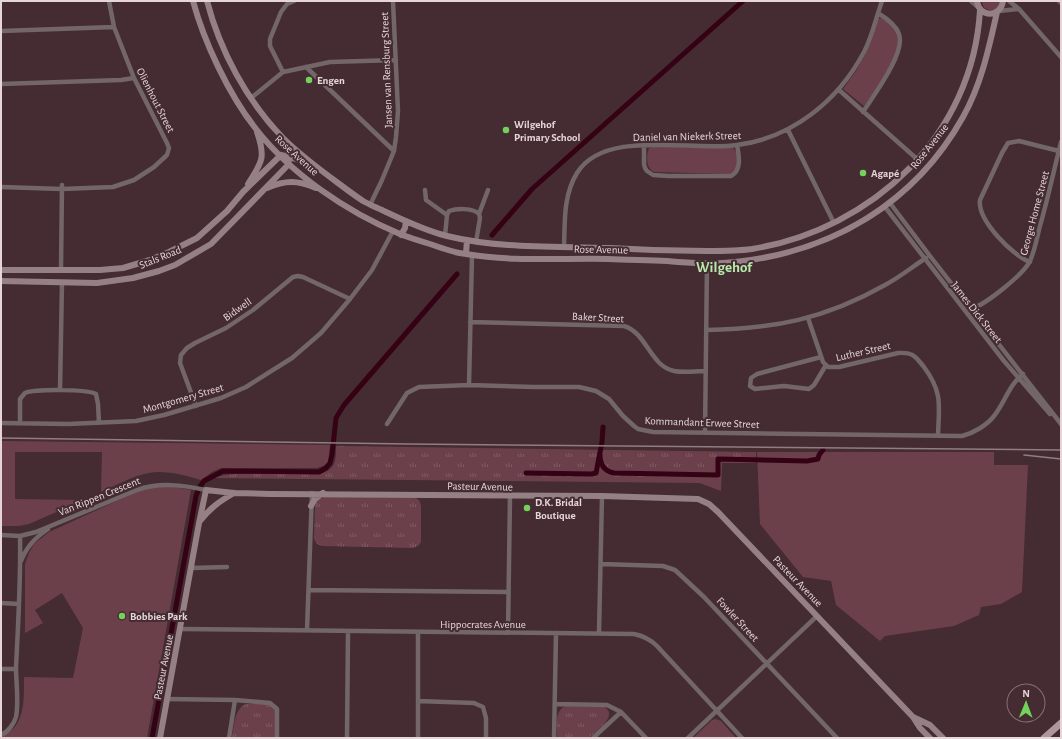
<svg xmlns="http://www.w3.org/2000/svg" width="1062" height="739" font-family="'Alegreya Sans',sans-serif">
<defs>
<pattern id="park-tufts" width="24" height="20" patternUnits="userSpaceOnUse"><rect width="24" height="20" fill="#6c404b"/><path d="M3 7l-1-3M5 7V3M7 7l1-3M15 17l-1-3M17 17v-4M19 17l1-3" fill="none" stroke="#815b64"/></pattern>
</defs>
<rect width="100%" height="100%" fill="#442c32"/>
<path fill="#6c404b" d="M 982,1 L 1002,1 L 998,9 C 990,11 983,11 982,1 Z
M 881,18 C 889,21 900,31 899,41 C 897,61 876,89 864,106 L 843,89 L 856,71 L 865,55 L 878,19 Z
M 653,147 L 733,148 C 741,155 739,169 730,174 L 654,172 C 646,168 646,156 649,148 Z
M 1,441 L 330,445 L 328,463 L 323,466 L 317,468 L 221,468 L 212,472 L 201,480 C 187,476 174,472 159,472 C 139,472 119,484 101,492 L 102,452 L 15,452 L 15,499 L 84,500 L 29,524 L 19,526 L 1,526 Z
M 757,452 L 994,452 L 994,465 L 1028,465 L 1022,592 L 1001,604 L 981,607 L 979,615 L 954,626 L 885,636 L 880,641 L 836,605 L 831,581 L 803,577 L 760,524 Z
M 156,486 L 174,487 L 191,490 L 147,738 L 1,738 L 1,736 C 26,729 24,697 24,677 L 73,678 L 83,628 L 62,593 L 35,610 L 43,623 L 25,633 L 25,564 L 29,553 L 34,544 L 49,532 L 141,490 Z
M 716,719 L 721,721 L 736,738 L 693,738 L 712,720 Z"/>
<path fill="url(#park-tufts)" d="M 336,446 L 756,452 L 756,463 L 722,463 L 721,491 L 700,483 L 214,478 L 224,475 L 235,474 L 320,474 C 336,469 336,461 336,446 Z
M 324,497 L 414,497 L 419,500 L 421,505 L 421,542 L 418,546 L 413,548 L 322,546 L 317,544 L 314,539 L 315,506 L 317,501 Z
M 246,704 L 269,704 L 275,710 L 275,738 L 232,738 C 234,727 234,709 246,704 Z
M 565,706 L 605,707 C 618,717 596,731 589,738 L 557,738 C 557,726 554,712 565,706 Z"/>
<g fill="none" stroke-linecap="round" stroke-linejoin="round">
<path stroke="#350215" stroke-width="5" d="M 492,235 L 532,189 L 743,1
M 600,455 C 600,465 604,471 614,473 L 718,475 L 718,459 L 807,461 L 818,459 L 819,455 L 823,450
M 526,473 L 592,474 L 596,473 L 602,442 L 603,427
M 152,738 L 196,496 L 199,488 L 204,481 L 223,471 L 319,472 L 326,468 L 330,463 L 332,455 L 336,418 L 344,405 L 457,274"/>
<path stroke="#726668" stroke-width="4.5" d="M 971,1 L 979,8
M 1009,1 L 1019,9 L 1061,57
M 1059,1 L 1061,3
M 999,11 L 1019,9
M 1,31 L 114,27
M 306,67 L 394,151
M 283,72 L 270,46 L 270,39 L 281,12 L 287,4 L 294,1
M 1,84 L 121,80 L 134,78
M 839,90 L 917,159
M 251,98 L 283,72 L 330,62 L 396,60
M 863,112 C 873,96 906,53 899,34 C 896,25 886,18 878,13
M 788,130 L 834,223
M 644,145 L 644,164 L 645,168 L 647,171 L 653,175 L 668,176 L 731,176 C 742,170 739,156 737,145
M 1,187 L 62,189 L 113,187 L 134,180 L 154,167 L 167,155 L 169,148 L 167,143 L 134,78 L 114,27 L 109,1
M 425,190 L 426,200 L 447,215
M 890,203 L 930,256 L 1061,424
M 370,205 L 382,180 L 394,151 L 396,137 L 398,111 L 393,1
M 885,207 L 1004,361 L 1050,414
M 479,214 L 488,190
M 445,236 L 447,215 L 449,211 C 457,208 473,208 479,214 L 480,218 L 476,242
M 564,247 C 565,222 563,196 577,173 C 605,128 692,152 737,145 C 792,138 838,101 864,52 C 872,37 876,18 882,1
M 1030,262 C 1013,256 977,220 980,200 L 1002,153 L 1008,143 L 1019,141 L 1059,151
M 61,270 L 62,185
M 971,309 C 985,305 1024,274 1030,261 C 1035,250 1037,237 1040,226 C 1048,198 1054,170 1061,142
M 808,318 L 823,362 L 828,367 L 839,367 L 898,353 C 913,352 915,356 924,367 C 943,393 939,405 938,435
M 470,322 L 624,326 C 647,333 650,366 674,371 C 684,373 695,371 706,371
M 706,330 C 774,329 825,319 885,285 C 900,277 912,267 926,258
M 821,357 L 757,374 L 751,378 L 750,386 L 755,389 L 784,386 L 809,389 L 814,385 L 826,365
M 469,385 L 472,255
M 60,390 L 62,282
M 196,406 L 180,363 L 181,355 L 187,348 L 195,343 L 226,328 L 253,310 L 293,277 L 298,276 L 303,277 L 350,299
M 1,423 L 68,424 L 136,421 L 164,415 L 221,398 L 246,387 L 292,358 L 321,333 L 350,299 L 372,270 L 393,231
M 20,423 L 20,399 L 25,393 C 35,389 87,389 96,394 L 98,404 L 99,423
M 387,424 L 407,393 L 419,387 L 469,385 L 534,387 L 579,387 L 596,391 L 609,399 L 623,416 L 634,426 L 638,429 L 653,432 L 962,436 C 974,433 987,425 994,416 C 1005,402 1009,385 1023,374
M 705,432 L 707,263
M 1,535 L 20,536 L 36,532 L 137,490 C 159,482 183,485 206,490
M 21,561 C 27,546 35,538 48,529
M 601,564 L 663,566 L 675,570 L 704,597 L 837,738
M 191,568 L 227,567
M 309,590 L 508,592
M 1,603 L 19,604
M 180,629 L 634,634 C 644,636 650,639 657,646 L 742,738
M 307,630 L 312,493
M 508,632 L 510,496
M 599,633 L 602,496
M 1,669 L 16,669
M 167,699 L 235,700 L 270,703 L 277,709 L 277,738
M 418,701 L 474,703 L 483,707 L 486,718 L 486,738
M 555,704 L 607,705 L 621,712 L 646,738
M 1,735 C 8,732 14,724 16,717 C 19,702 16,682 16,668 C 18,624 21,580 20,536
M 229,738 L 235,700
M 347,738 L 348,632
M 418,738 L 418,632
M 554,738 L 556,633
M 593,738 L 621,712
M 688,738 L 817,616"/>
<path stroke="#958185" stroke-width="6" d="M 193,1 C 204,42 229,95 256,129 C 291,174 347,212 400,234 C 410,238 420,241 430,244 C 442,248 454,253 466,254 C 513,262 561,258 608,259 C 628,260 647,260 667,261 C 690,263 713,265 735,262 C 832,252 915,203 963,117 C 981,85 989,48 997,12
M 207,1 C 220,51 247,101 283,138 C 300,155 319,169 338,183 C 346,189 354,195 363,201 C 370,205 378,208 386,212 C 405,221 426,231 447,236 C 500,249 556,246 610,248 C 642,250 674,251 707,251 C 722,251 737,251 752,249 C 873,229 973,135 980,10
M 977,1 C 979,18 1001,18 1003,1
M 284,140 L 289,154 L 289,160
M 281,155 L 308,162
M 248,184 C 262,162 266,158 257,132
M 267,188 C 285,180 298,180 316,188
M 401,235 L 405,228 L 406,221
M 466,254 L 467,240
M 1,270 L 100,270 L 123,268 L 150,260 L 169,252 L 197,238 L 227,211 L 243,192 L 281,155
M 1,281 L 97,283 L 133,278 L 159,271 L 175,265 L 211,244 L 289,164
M 311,506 L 315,499 L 323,493
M 200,521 C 210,508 220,501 234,493
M 913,717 L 930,725 L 943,738
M 160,738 L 199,523 L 206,490 L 234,493 L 270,494 L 602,496 L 698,499 L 709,504 L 718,512 L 913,717 L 920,728 L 930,738"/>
<path stroke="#af969b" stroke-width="7" d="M 1044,738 L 1061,723"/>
<path stroke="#917d82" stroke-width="1.5" d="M 1,438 L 409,444 L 1061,450
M 1024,455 L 1061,459"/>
</g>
<g fill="#74d25c" stroke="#442c32" stroke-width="1.5">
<circle cx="309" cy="80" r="4"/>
<circle cx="506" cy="130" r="4"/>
<circle cx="863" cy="173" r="4"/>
<circle cx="527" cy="508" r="4"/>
<circle cx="122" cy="616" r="4"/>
</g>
<g text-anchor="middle" stroke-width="4" stroke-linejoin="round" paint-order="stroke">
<g font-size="11" fill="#e6d6d9" stroke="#442c32">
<text transform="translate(386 70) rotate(-92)" y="4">Jansen van Rensburg Street</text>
<text transform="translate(156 100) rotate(63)" y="4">Olienhout Street</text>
<text transform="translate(687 136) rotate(-1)" y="4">Daniel van Niekerk Street</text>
<text transform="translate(929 146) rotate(-52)" y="4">Rose Avenue</text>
<text transform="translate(297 155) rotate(42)" y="4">Rose Avenue</text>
<text transform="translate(1034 213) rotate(-75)" y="4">George Home Street</text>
<text transform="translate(601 249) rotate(1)" y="4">Rose Avenue</text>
<text transform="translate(160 257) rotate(-22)" y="4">Stals Road</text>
<text transform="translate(237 309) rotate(-35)" y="4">Bidwell</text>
<text transform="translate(977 312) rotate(52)" y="4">James Dick Street</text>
<text transform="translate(598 317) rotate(3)" y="4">Baker Street</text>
<text transform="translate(863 351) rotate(-13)" y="4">Luther Street</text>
<text transform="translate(183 398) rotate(-16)" y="4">Montgomery Street</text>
<text transform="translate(702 422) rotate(2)" y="4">Kommandant Erwee Street</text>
<text transform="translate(480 486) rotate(1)" y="4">Pasteur Avenue</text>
<text transform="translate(99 496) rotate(-22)" y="4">Van Rippen Crescent</text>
<text transform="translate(798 581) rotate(46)" y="4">Pasteur Avenue</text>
<text transform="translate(738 619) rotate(47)" y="4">Fowler Street</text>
<text x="483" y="628">Hippocrates Avenue</text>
<text transform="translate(163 667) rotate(-79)" y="4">Pasteur Avenue</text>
</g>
<g font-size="11" font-weight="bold" fill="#e6d6d9" stroke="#442c32" text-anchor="start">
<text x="317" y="84">Engen</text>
<text x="514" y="128">Wilgehof<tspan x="514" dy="13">Primary School</tspan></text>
<text x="871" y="177">Agapé</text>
<text x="535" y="506">D.K. Bridal<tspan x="535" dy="13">Boutique</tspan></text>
<text x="130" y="620">Bobbies Park</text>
</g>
<g font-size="15" font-weight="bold" fill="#b6e9aa" stroke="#442c32">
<text x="724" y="272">Wilgehof</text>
</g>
</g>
<rect width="1062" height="739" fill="none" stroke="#e6d6d9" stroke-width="4"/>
<g transform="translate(1026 703) rotate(1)"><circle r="19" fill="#442c32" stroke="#857075"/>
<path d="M0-3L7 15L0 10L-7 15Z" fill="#74d25c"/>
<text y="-6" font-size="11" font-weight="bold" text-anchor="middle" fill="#e6d6d9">N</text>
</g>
</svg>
